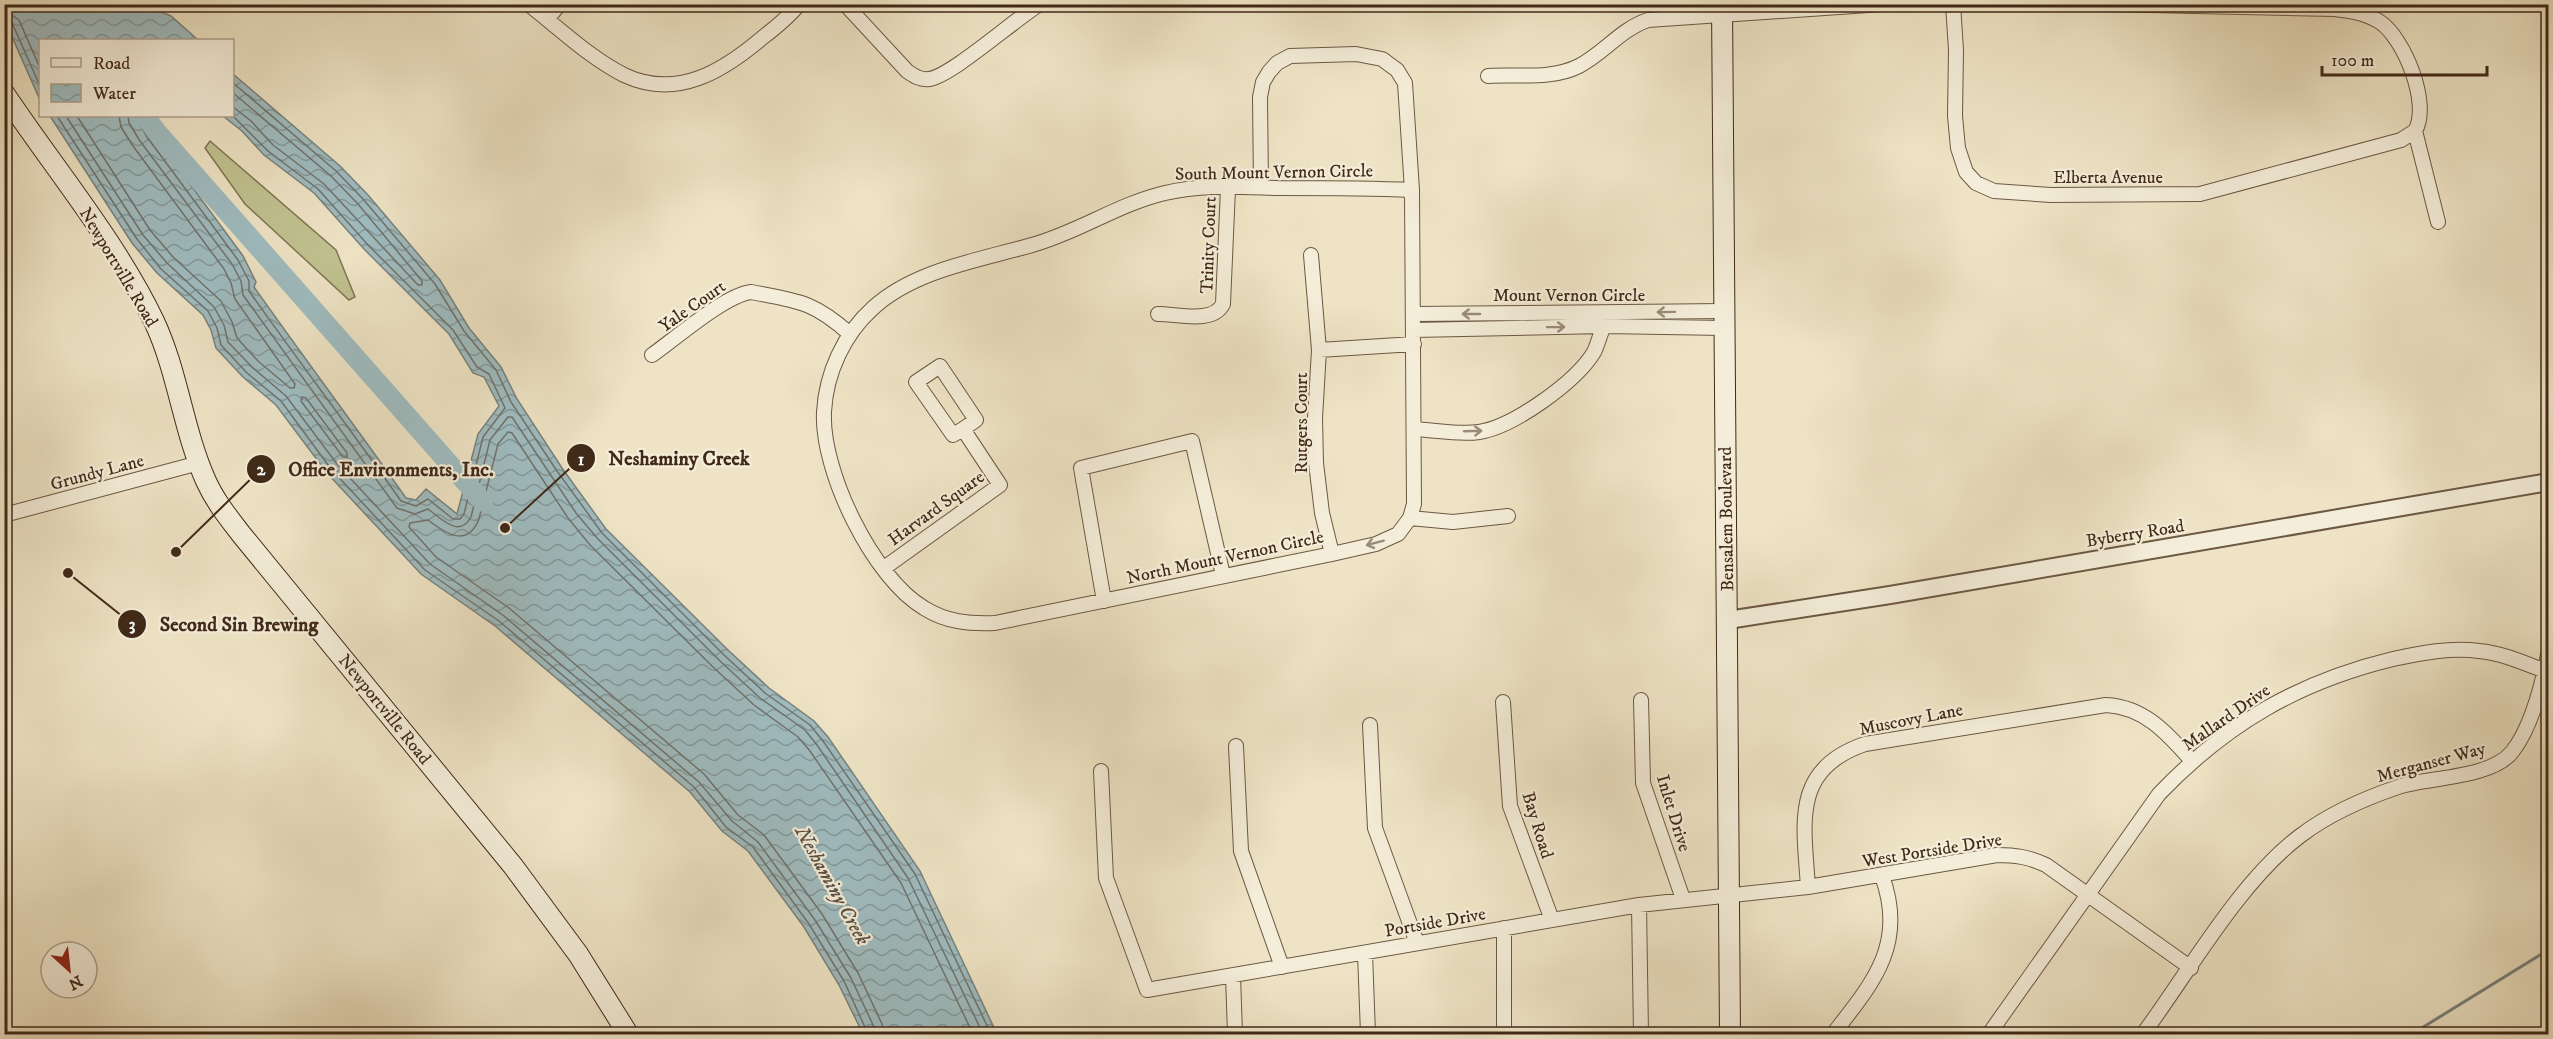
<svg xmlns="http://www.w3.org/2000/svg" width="2553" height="1039" font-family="'IM FELL DW Pica',serif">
<defs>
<pattern id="water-waves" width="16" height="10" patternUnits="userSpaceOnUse" patternTransform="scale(1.5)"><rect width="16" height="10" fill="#9fbcc0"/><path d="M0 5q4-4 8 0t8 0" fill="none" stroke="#83999b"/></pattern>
</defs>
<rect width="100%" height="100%" fill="#eee4c5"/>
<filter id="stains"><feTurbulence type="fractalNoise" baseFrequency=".00333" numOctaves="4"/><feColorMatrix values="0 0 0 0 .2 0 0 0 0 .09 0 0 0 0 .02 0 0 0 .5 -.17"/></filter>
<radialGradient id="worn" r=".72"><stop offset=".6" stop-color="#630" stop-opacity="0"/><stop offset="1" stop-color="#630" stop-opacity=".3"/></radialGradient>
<path fill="#c0c290" stroke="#807654" stroke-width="1.5" d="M 210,141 L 336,250 L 355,297 L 349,300 L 245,204 L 205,148 Z"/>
<path fill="url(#water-waves)" stroke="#79817d" stroke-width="1.5" d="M 4,5 L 155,5 L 158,11 L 171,16 L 198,40 L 40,40 L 40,100 L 5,21 Z
M 233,74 L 340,166 L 368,195 L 440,280 L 469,328 L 501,367 L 517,399 L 562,468 L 606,529 L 729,651 L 769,688 L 814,721 L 828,737 L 920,871 L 997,1034 L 863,1034 L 839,985 L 804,927 L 748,851 L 722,831 L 690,792 L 495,626 L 421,574 L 327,473 L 276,405 L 243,377 L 216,348 L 211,330 L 203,315 L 157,273 L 132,243 L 50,116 L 140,116 L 243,256 L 256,282 L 254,287 C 304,358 356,427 406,498 L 416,500 L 426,489 L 457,514 L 478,434 L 499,406 L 484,377 L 473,373 L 449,334 L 364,249 L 314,193 L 264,155 L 242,131 L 223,116 L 232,116 Z"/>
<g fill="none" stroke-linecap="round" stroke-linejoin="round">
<path stroke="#70726c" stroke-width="1.5" d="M 4,13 L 12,15 L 19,20 L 40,68
M 4,21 L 13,25 L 40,86
M 232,82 L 336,171 L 363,199 L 435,284 L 464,331 L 496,370 L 511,402 L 557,471 L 602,533 L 724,655 L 765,693 L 810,725 L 823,741 L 915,874 L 991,1034
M 232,92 L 331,176 L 358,204 L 422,281 L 422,285 L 418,285 L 324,184 L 273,145 L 251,121 L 232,106
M 57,116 L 137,239 L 161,269 L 208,311 L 217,328 L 221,345 L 247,373 L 281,401 L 331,469 L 425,570 L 499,621 L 694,787 L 726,827 L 753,847 L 809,924 L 844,981 L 868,1034
M 66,116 L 143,235 L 167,263 L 214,307 L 224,325 L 228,342 L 252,367 L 286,396 L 337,464 L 430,564 L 504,616 L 699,782 L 732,821 L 758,842 L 815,920 L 851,978 L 874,1027 L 875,1034
M 77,116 L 150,230 L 173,257 L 221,301 L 232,322 L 237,338 L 258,361 L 290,388 L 294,388 L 295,384 L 235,299 L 231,283 L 224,269 L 133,146 L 121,127 L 119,116
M 128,116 L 129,123 L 140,141 L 232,264 L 241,281 L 243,295 L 397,508 L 415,514 L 428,509 C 441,518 459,539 471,517 L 490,440 L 508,417 L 512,417 L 576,513 L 597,538 L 719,660 L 760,698 L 805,730 L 817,745 L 908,878 L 983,1034
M 135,116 L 147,137 L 238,260 L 249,281 L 249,291 C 299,362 351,430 401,501 L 416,506 L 428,499 L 453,519 L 460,519 L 464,514 L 483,437 L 505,408 L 489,374 L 477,367 L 453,330 L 368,245 L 318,189 L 268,151 L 232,115
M 302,397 L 306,398 L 347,453 L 347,457 L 343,457 L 301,401 Z
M 884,1034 L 882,1024 L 858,973 L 822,914 L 764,835 L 738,815 L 704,774 L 509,608 L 436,557 L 409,527 L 410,523 L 428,520 C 445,533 467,549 479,519 L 498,444 L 508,432 L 512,433 L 568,518 L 590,545 L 713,667 L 754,705 L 798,737 L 810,751 L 901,883 L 973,1034"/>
<path stroke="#79817d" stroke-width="3" d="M 2412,1034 L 2548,950"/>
<path stroke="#9fbcc0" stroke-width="20" d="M 145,116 L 156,131 L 483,502"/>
<g stroke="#6c5843" stroke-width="16">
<path id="minor" d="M 528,4 C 559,28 590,58 624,75 C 677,100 723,71 762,38 C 775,28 789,17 799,4
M 845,4 L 907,71 C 914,76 920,80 929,79 C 950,77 1015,19 1040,4
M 1953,4 L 1956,50 L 1955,116 L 1958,148 L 1966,172 L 1976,183 L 1994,191 L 2051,195 L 2200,194 L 2401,140 L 2415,131
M 2103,4 L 2335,9 C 2351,11 2366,13 2380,22 C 2404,38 2431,104 2415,131 L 2438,222
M 547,19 L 560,4
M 1488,76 C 1518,74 1551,80 1579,66 C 1604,53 1621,29 1648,20 L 1883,4
M 1261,187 L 1260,97 L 1263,82 L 1269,72 L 1277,63 L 1290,56 L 1356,54 L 1382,59 L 1397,70 L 1405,83 L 1412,190 L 1414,504 L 1410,518 L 1398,534 L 1376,544 L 1332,554 L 995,623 C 969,624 946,622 924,608 C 873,578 821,471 824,412 C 826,373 844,334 873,308 C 914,270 980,260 1032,245 C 1079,232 1118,204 1165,193 C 1201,184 1241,187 1278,188 C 1323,188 1367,188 1412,190
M 1311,255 L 1319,350 L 1315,418 L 1316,463 L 1322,513 L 1332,554
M 1158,314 C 1178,314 1213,324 1223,304 L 1228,188
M 1413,314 L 1724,311
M 1413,330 L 1604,326 L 1724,328
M 1319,350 L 1414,344
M 652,355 C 675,339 725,295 751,292 C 798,301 813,301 850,334
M 1414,429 C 1435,430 1459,435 1479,432 C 1513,427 1576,382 1594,352 C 1598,344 1600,334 1604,326
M 4,515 L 199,463
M 1410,518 L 1453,522 L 1508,516
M 884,568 L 1000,485 L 963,429 L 976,420 L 940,366 L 916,382 L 953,435 L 963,429
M 1104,601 L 1081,468 L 1192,441 L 1223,575
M 1641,700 L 1643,783 L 1683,899
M 1503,702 L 1510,806 L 1552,920
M 1370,725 L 1375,828 L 1417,943
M 1236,746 L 1241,851 L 1282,967
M 1101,771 L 1106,878 L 1147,990 L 1639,905 L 1808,887 L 1997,855 C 2015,855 2029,857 2046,865 L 2191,968
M 1808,887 C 1804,824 1791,769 1865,744 L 2106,705 C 2145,707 2168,734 2192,761
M 1639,905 L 1641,1034
M 1504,928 L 1504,1034
M 1365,953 L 1368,1034
M 1233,975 L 1235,1034
M 1833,1034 C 1873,983 1907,944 1882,876
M 1989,1034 L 2159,794 C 2226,724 2298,682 2393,659 C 2421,653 2451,647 2479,651 C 2502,653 2524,663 2545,671
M 2143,1034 C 2189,972 2239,882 2300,836 C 2330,813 2365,798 2401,786 C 2431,777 2491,778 2512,752 C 2531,728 2542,685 2548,655"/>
</g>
<g stroke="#6c5843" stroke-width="20">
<path id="tertiary" d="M 1728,620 L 1890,595 L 2548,482"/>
</g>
<g stroke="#402918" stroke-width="22">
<path id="secondary" d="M 1722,4 L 1730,1034
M 4,93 C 54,168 115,240 154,321 C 178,372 183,430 206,481 C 215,501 228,517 241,534 L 513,866 L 578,954 L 628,1034"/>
</g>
<use href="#minor" stroke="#f4edd9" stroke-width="14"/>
<use href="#tertiary" stroke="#f4edd9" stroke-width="16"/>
<use href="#secondary" stroke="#f4edd9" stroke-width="20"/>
</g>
<defs><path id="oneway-shaft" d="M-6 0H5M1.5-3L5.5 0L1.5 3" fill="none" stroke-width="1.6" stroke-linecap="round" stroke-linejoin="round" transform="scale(1.5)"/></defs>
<g stroke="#9a8b78">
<use href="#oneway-shaft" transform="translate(1666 312) rotate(179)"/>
<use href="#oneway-shaft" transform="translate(1471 314) rotate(-180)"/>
<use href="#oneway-shaft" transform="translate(1556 327) rotate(-1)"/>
<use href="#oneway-shaft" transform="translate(1473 431) rotate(-2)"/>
<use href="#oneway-shaft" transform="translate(1375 543) rotate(165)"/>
</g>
<g text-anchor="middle" stroke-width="4.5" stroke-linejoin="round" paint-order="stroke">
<g font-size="18" fill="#402918" stroke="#f4edd9">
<text transform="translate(1274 172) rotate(-1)" y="6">South Mount Vernon Circle</text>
<text x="2108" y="183">Elberta Avenue</text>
<text transform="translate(1208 245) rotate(-88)" y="6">Trinity Court</text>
<text transform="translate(119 267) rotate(59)" y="6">Newportville Road</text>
<text x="1569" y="301">Mount Vernon Circle</text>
<text transform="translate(692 306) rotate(-35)" y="6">Yale Court</text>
<text transform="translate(1301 423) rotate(-90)" y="6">Rutgers Court</text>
<text transform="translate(97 472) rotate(-15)" y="6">Grundy Lane</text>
<text transform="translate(936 508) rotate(-36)" y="6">Harvard Square</text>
<text transform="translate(1726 519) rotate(-91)" y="6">Bensalem Boulevard</text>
<text transform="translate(2135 533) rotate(-9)" y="6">Byberry Road</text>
<text transform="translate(1225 557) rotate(-12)" y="6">North Mount Vernon Circle</text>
<text transform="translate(385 709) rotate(51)" y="6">Newportville Road</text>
<text transform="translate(2226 717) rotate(-35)" y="6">Mallard Drive</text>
<text transform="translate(1911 719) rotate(-11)" y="6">Muscovy Lane</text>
<text transform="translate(2431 762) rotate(-15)" y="6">Merganser Way</text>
<text transform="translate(1674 813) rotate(73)" y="6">Inlet Drive</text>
<text transform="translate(1538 825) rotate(73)" y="6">Bay Road</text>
<text transform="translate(1932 850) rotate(-9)" y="6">West Portside Drive</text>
<text transform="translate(1435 922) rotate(-10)" y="6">Portside Drive</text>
</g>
<g font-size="20" font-style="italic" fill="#584e42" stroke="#f4edd9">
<text transform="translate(833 885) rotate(61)" y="7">Neshaminy Creek</text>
</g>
</g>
<path fill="none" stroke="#402918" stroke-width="2" d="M505 528L581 458M176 552L261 469M68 573L132 624"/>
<g fill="#402918" stroke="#f4edd9" stroke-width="2">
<circle cx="505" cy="528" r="6"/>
<circle cx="176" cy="552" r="6"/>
<circle cx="68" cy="573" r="6"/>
<circle cx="581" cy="458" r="15"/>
<circle cx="261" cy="469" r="15"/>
<circle cx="132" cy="624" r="15"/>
</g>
<g font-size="18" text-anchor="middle" font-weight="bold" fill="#fff">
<text x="581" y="465">1</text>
<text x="261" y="475">2</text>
<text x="132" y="630">3</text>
</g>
<g font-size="20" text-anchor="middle" font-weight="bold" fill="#402918" stroke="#f4edd9" stroke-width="4.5" stroke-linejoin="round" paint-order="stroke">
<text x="679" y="465">Neshaminy Creek</text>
<text x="391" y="476">Office Environments, Inc.</text>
<text x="239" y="631">Second Sin Brewing</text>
</g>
<rect width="2553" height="1039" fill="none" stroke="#eee4c5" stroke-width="24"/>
<rect x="6" y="6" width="2541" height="1027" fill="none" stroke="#402918" stroke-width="3"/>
<rect x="12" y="12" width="2529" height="1015" fill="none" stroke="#402918" stroke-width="1.5"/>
<rect x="39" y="39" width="195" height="78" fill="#f4edd9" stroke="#ac9f8c" stroke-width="1.5"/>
<rect x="51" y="58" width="30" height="9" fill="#f4edd9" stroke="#ac9f8c" stroke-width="1.5"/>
<text x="93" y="69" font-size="18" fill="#402918">Road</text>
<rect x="51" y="84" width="30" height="18" fill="url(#water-waves)" stroke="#ac9f8c" stroke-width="1.5"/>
<text x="93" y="99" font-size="18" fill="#402918">Water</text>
<g transform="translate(69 970) rotate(153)"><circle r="28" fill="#f4edd9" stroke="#ac9f8c" stroke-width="1.5"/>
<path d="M0-4.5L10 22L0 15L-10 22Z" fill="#8f2418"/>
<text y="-9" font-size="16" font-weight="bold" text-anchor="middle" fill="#402918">N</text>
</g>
<path d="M2322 66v9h165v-9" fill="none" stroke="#402918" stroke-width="3"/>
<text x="2331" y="66" font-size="18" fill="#402918" stroke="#f4edd9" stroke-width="4.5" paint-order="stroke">100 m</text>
<rect width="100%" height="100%" filter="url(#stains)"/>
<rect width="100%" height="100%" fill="url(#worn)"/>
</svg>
